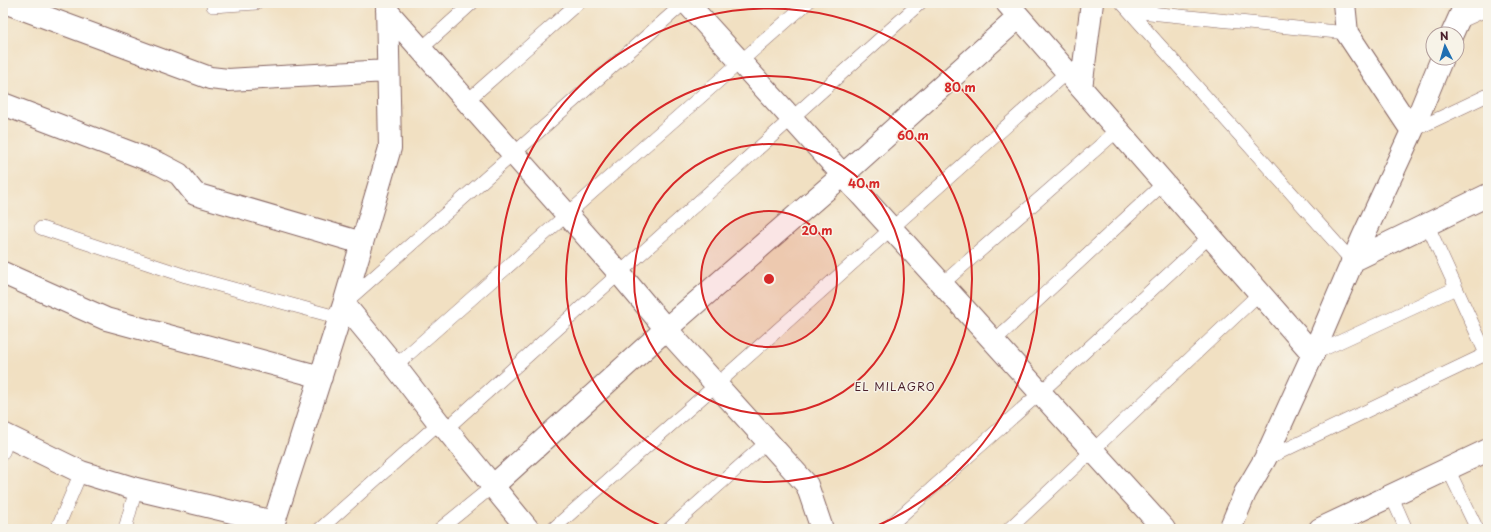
<svg xmlns="http://www.w3.org/2000/svg" width="1491" height="532" font-family="'Playpen Sans',sans-serif">
<rect width="100%" height="100%" fill="#f7f3e8"/>
<filter id="ink" filterUnits="userSpaceOnUse"><feTurbulence type="fractalNoise" baseFrequency=".025" numOctaves="2"/><feDisplacementMap in="SourceGraphic" scale="8" xChannelSelector="R" yChannelSelector="G"/><feConvolveMatrix kernelMatrix="1 2 1 2 8 2 1 2 1" color-interpolation-filters="sRGB"/></filter>
<filter id="wash" filterUnits="userSpaceOnUse"><feTurbulence type="fractalNoise" baseFrequency=".012" numOctaves="4" result="noise"/><feDisplacementMap in="SourceGraphic" scale="16" xChannelSelector="R" yChannelSelector="G"/><feGaussianBlur stdDeviation="0.9" result="paint"/><feColorMatrix in="noise" values="0 0 0 0 0 0 0 0 0 0 0 0 0 0 0 0 0 1.4 0 .05"/><feComposite in="paint" operator="in"/></filter>
<g filter="url(#wash)">
<rect width="100%" height="100%" fill="#f1e0c2"/>
</g>
<g filter="url(#ink)">
<g fill="none" stroke-linecap="round" stroke-linejoin="round">
<g stroke="#846360" stroke-width="14">
<path id="service" d="M 1122,3 L 1352,261
M 213,6 L 256,3
M 1130,11 L 1347,33
M 1457,23 L 1488,9
M 421,49 L 472,3
M 467,101 L 578,3
M 1412,131 L 1488,95
M 1427,224 L 1488,358
M 41,228 L 186,276 L 340,318
M 942,284 L 1118,130
M 347,301 L 684,3
M 994,341 L 1164,183
M 1313,354 L 1456,288
M 395,366 L 807,3
M 446,429 L 920,3
M 3,452 L 9,437
M 1266,459 L 1486,354
M 1448,469 L 1477,529
M 1391,495 L 1406,529
M 57,529 L 81,472
M 125,529 L 136,489
M 320,529 L 439,423
M 440,529 L 493,486
M 553,529 L 716,385 L 1067,72
M 669,529 L 767,442
M 886,529 L 1040,393 L 1210,236
M 1009,529 L 1260,293"/>
</g>
<g stroke="#846360" stroke-width="24">
<path id="minor" d="M 7,3 L 210,78 L 228,80 L 387,71
M 687,3 L 1164,529
M 1007,3 L 1313,354
M 1344,3 L 1347,33 L 1412,131
M 387,11 L 619,273 L 666,329 L 807,485 L 822,529
M 1452,34 L 1466,3
M 1081,88 L 1092,3
M 3,104 L 160,164 L 179,174 L 195,194 L 362,243
M 1352,261 L 1488,195
M 3,273 L 106,319 L 321,377
M 344,304 L 395,366 L 439,423 L 446,429 L 528,529
M 3,434 L 81,472 L 136,489 L 274,522
M 493,486 L 666,329 L 843,175 L 1019,17
M 273,529 L 274,522 L 344,304 L 390,148 L 387,4
M 1230,529 L 1245,493 L 1265,459 L 1313,354 L 1363,237 L 1412,131 L 1442,58
M 1320,529 L 1488,450"/>
</g>
<use href="#service" stroke="#fff" stroke-width="13"/>
<use href="#minor" stroke="#fff" stroke-width="22"/>
</g>
</g>
<circle cx="769" cy="279" r="68" fill="#d62828" fill-opacity=".12"/>
<g fill="none" stroke="#d62828" stroke-width="2">
<circle cx="769" cy="279" r="68"/>
<circle cx="769" cy="279" r="135"/>
<circle cx="769" cy="279" r="203"/>
<path d="M666 528A270 270 0 1 1 872 528"/>
</g>
<g text-anchor="middle" stroke-width="3" stroke-linejoin="round" paint-order="stroke">
<g font-size="11" letter-spacing="1" fill="#4a1f2b" stroke="#f7f3e8">
<text x="895" y="391">EL MILAGRO</text>
</g>
</g>
<circle cx="769" cy="279" r="6" fill="#d62828" stroke="#f7f3e8" stroke-width="2"/>
<g font-size="12" text-anchor="middle" font-weight="bold" fill="#d62828" stroke="#f7f3e8" stroke-width="3" stroke-linejoin="round" paint-order="stroke">
<text x="960" y="92">80 m</text>
<text x="913" y="140">60 m</text>
<text x="864" y="188">40 m</text>
<text x="817" y="235">20 m</text>
</g>
<rect width="1491" height="532" fill="none" stroke="#f7f3e8" stroke-width="16"/>
<g transform="translate(1445 46) rotate(355)"><circle r="19" fill="#f7f3e8" stroke="#b29e9c"/>
<path d="M0-3L7 15L0 10L-7 15Z" fill="#1f6fb2"/>
<text y="-6" font-size="11" font-weight="bold" text-anchor="middle" fill="#4a1f2b">N</text>
</g>
</svg>
